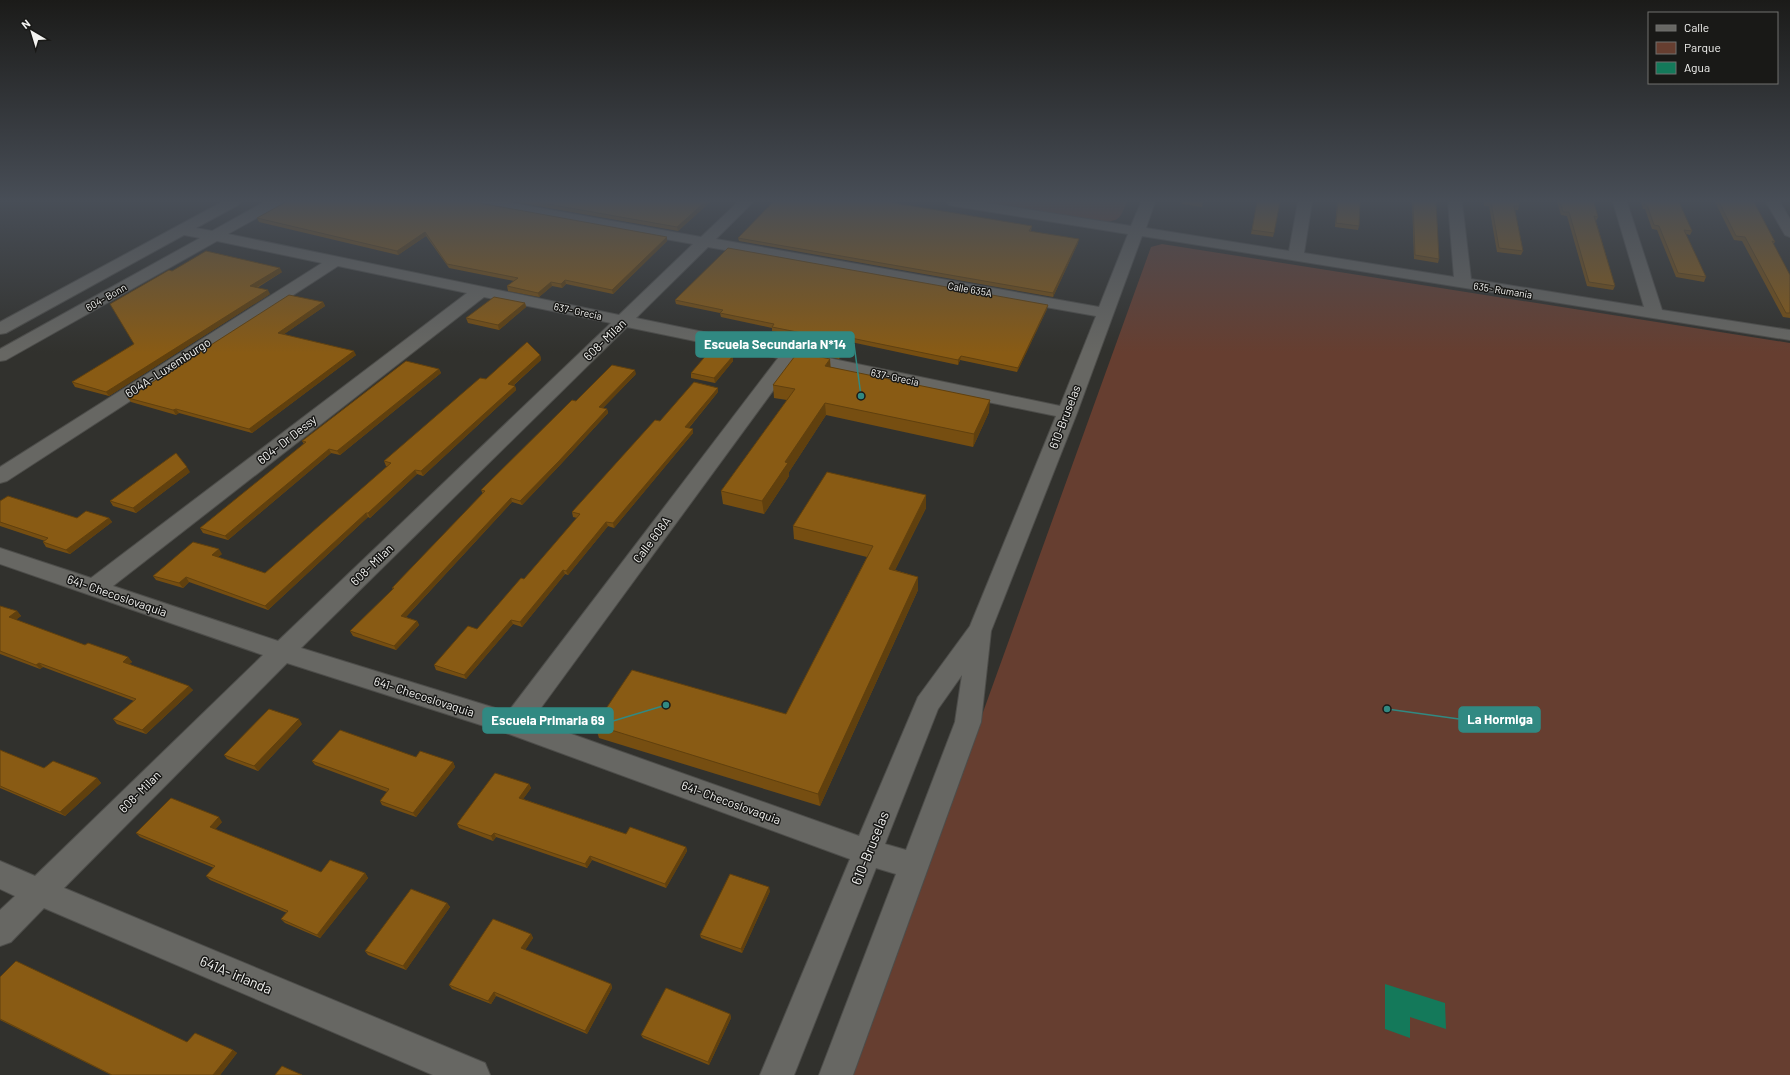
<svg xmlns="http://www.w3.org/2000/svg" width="1790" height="1075" font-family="Barlow,sans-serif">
<rect width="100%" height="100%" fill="#31312d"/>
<path fill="#663e30" d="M 975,202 L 1127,202 C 1120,217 1121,221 1103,222 Z
M 1162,244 L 1790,343 L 1790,1075 L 852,1075 L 1151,247 Z"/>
<path fill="#14795a" d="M 1385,984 L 1445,1003 L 1446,1029 L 1410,1017 L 1410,1038 L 1385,1029 Z"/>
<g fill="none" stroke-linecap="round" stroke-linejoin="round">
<g stroke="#4d4d4a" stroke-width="2">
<path id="street" d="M 222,202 L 240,202 L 238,205 L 196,228 L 212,231 L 264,202 L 282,202 L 280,205 L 228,234 L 619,315 L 693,244 L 481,206 L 476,205 L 474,202 L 506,202 L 701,237 L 738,202 L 753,202 L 716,239 L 1099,307 L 1128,234 L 954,206 L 949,205 L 947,202 L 982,202 L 1131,226 L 1141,202 L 1155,202 L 1146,228 L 1289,251 L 1298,202 L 1312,202 L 1304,253 L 1454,277 L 1448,202 L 1462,202 L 1471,279 L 1644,307 L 1613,202 L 1627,202 L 1662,310 L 1790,330 L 1790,340 L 1142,236 L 1077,413 L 991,631 L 981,722 L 853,1075 L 819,1075 L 896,874 L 876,868 L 794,1075 L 760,1075 L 850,859 L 509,734 L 287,663 L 64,888 L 485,1063 L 490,1075 L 433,1075 L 44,908 L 11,942 L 0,946 L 0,910 L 15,896 L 0,889 L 0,861 L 35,876 L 263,655 L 0,564 L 0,548 L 91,578 L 467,293 L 338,266 L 7,481 L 0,483 L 0,467 L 322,263 L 217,241 L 6,360 L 0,361 L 0,349 L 200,238 L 184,235 L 6,333 L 0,334 L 0,322 ZM 708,247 L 1096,316 L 1060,406 L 636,318 ZM 484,297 L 611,323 L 278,641 L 113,586 ZM 627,327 L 778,358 L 508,712 L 301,648 ZM 794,362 L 1056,416 L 970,626 L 918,697 L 859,836 L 532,720 ZM 962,675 L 955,722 L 906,850 L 885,844 L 938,709 Z
M 1766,202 L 1780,202 L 1790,219 L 1790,237 L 1785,235 Z"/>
</g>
<use href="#street" fill="#676763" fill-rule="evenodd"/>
</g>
<path fill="#764e11" d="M 515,202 L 710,202 L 678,231 Z
M 1182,202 L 1203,202 L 1202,207 L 1182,204 Z
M 1257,202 L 1274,233 L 1273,237 L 1251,234 Z
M 1337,202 L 1360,202 L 1359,226 L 1358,230 L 1335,227 Z
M 1412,202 L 1436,202 L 1439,259 L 1438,263 L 1414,259 Z
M 1484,202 L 1519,202 L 1519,206 L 1518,210 L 1515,210 L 1523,251 L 1521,255 L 1497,252 L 1489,206 L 1484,206 Z
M 1557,202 L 1594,202 L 1598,217 L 1596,221 L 1615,286 L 1613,290 L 1587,286 L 1567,216 L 1561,215 Z
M 1641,202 L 1679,202 L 1692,231 L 1690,235 L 1686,234 L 1706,277 L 1704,282 L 1676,277 L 1657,230 L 1652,229 L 1645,209 L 1643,209 Z
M 1715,202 L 1754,202 L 1775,242 L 1773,244 L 1790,275 L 1790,318 L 1783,317 L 1742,241 L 1734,240 Z
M 475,203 L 667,241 L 613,294 L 566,284 L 562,288 L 552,286 L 539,297 L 508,291 L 507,286 L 514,281 L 449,268 L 426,236 L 398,255 L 259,222 L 257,218 Z
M 1032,226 L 1031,231 L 1078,243 L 1053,297 L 739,241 L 738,238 Z
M 172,271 L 282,272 L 257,288 L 270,294 L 109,396 L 75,387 L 72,382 L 134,344 Z
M 675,300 L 1047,309 L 1017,372 L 960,360 L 958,365 L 851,342 L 839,359 L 808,352 L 808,348 L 814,339 L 772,331 L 772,328 L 721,317 L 720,313 L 676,304 Z
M 323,302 L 325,306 L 284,334 L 356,355 L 252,433 L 179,413 L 176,415 L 131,402 L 128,398 Z
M 525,303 L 526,307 L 499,330 L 468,323 L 466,318 Z
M 540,355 L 541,360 L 513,386 L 515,386 L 516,390 L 423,476 L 417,474 L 370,518 L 368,517 L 268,610 L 189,582 L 183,588 L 156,580 L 153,576 L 222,554 L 218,557 L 265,573 L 388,466 L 386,466 L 384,461 Z
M 733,356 L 733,361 L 715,383 L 691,378 L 691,373 Z
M 831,367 L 989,412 L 973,447 L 826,415 L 789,472 L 789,476 L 764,514 L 723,504 L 721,491 L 787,400 L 774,398 L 773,385 Z
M 439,369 L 441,373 L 340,455 L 331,453 L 228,540 L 203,533 L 200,528 L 304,444 L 302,441 Z
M 636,374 L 603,408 L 607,409 L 608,413 L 560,465 L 522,505 L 512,502 L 406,617 L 417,621 L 419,625 L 396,650 L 353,636 L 350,631 L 393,589 L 392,588 L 483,494 L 481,490 L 576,401 Z
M 718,392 L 689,428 L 693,429 L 693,433 L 614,528 L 608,526 L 568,575 L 565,574 L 522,627 L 513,624 L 466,679 L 436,670 L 434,665 L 477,629 L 524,579 L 577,518 L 573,517 L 572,512 L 660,421 Z
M 190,472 L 136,513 L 113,506 L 110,501 Z
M 926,495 L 926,508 L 895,570 L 918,577 L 918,590 L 820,806 L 599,738 L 595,725 L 786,714 L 867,557 L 794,539 L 793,526 Z
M 0,501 L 77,518 L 109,518 L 112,522 L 70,554 L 46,547 L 43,542 L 45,541 L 0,526 Z
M 0,606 L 17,611 L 21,616 L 15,620 L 85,645 L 128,657 L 132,662 L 129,664 L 193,690 L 146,734 L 117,724 L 113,719 L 134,701 L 43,667 L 40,669 L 0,654 Z
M 302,724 L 258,771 L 227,759 L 224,755 Z
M 0,750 L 44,768 L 97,778 L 101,783 L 65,816 L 0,788 Z
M 416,757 L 453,762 L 455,767 L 416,817 L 382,805 L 380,801 L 387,792 L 315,765 L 312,761 Z
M 529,784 L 531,788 L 523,799 L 626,834 L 686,847 L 687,851 L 666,888 L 592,860 L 587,868 L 496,837 L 493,841 L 459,828 L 457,824 Z
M 222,822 L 215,829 L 321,872 L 365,873 L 368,878 L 320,938 L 285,923 L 281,919 L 287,913 L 210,880 L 206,876 L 214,868 L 140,837 L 136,833 Z
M 770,891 L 742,953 L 701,938 L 700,935 Z
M 447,903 L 450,907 L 406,970 L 368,955 L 365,951 Z
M 531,934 L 533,938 L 525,950 L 611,984 L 612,988 L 587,1034 L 496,996 L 491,1004 L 452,989 L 449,985 Z
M 0,977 L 187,1042 L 233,1050 L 237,1053 L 220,1075 L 111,1075 L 0,1020 Z
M 730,1014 L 731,1018 L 709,1065 L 643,1038 L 641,1035 Z"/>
<path fill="#60400e" d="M 705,202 L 710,202 L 678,231 L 677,227 Z
M 425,232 L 426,236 L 398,255 L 397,251 Z
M 667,237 L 667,241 L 613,294 L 612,290 Z
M 1079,239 L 1078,243 L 1053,297 L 1053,293 Z
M 280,268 L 282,272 L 252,290 L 250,286 Z
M 565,280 L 566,284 L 562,288 L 561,284 Z
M 551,282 L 552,286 L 539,297 L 538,293 Z
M 268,290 L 270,294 L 109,396 L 106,392 Z
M 323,302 L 325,306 L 280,337 L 278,333 Z
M 525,303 L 526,307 L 499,330 L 498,325 Z
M 1048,305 L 1047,309 L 1017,372 L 1018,368 Z
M 851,338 L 851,342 L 839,359 L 839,354 Z
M 354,351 L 356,355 L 252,433 L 249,429 Z
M 540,355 L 541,360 L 509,389 L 508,384 Z
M 733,356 L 733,361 L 715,383 L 714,378 Z
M 961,356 L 960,360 L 958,365 L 958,360 Z
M 830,359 L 831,371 L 825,366 Z
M 439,369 L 441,373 L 340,455 L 337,451 Z
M 635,370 L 636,374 L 600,411 L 599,407 Z
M 515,386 L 516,390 L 423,476 L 421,471 Z
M 718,388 L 718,392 L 686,431 L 685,427 Z
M 990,400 L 989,412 L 973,447 L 974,434 Z
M 825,403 L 826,415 L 789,472 L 789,476 L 764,514 L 762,501 L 785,462 Z
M 176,409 L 179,413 L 176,415 L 173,410 Z
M 607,409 L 608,413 L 560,465 L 522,505 L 520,501 Z
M 693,429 L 693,433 L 614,528 L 613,523 Z
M 329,449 L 331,453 L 228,540 L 225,536 Z
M 187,467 L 190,472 L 136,513 L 133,508 Z
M 415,470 L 417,474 L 370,518 L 368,513 Z
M 926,495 L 926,508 L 889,582 L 889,569 Z
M 511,498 L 512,502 L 403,620 L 401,616 Z
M 366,513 L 368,517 L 268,610 L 265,606 Z
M 109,518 L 112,522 L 70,554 L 66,550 Z
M 606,522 L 608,526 L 568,575 L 566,571 Z
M 219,549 L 222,554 L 215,559 L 212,555 Z
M 563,570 L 565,574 L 522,627 L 520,622 Z
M 186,577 L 189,582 L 183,588 L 179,583 Z
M 918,577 L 918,590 L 820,806 L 818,794 Z
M 17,611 L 21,616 L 13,622 L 9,617 Z
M 511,620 L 513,624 L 466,679 L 464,675 Z
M 417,621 L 419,625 L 396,650 L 394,646 Z
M 128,657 L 132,662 L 127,666 L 123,662 Z
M 39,663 L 43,667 L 40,669 L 36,665 Z
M 189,686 L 193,690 L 146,734 L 142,730 Z
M 299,719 L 302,724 L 258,771 L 254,766 Z
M 453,762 L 455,767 L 416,817 L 413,813 Z
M 97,778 L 101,783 L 65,816 L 60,812 Z
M 529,784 L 531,788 L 521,802 L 519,798 Z
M 219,817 L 222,822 L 214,831 L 210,827 Z
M 494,833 L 496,837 L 493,841 L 491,836 Z
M 686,847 L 687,851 L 666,888 L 665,884 Z
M 590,856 L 592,860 L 587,868 L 585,864 Z
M 365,873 L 368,878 L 320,938 L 317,935 Z
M 769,887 L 770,891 L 742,953 L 741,949 Z
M 447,903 L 450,907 L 406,970 L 403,966 Z
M 531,934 L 533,938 L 524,952 L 521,948 Z
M 611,984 L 612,988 L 587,1034 L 585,1031 Z
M 494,992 L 496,996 L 491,1004 L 488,1001 Z
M 730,1014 L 731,1018 L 709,1065 L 708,1062 Z
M 233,1050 L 237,1053 L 220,1075 L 213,1075 Z"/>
<path fill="#895b14" stroke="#60400e" d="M 286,202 L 474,202 L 667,237 L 612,290 L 565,280 L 561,284 L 551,282 L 538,293 L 507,286 L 518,278 L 447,264 L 425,232 L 397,251 L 257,218 Z
M 536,202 L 705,202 L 677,227 Z
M 773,202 L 889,202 L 1032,226 L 1029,231 L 1079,239 L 1053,293 L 738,238 Z
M 1257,202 L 1280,202 L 1274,233 L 1252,230 Z
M 1338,202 L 1360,202 L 1359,226 L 1336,223 Z
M 1413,202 L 1436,202 L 1439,259 L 1415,255 Z
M 1489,202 L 1519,202 L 1519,206 L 1514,206 L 1523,251 L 1499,248 L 1491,202 Z
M 1560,202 L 1594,202 L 1598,217 L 1594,216 L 1615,286 L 1589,282 L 1569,212 L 1563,212 Z
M 1644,202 L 1679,202 L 1692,231 L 1684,230 L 1706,277 L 1678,273 L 1659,226 L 1654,225 L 1647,205 L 1645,205 Z
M 1719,202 L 1754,202 L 1775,242 L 1772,241 L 1790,275 L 1790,313 L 1786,313 L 1745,237 L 1736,236 Z
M 728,248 L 1048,305 L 1018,368 L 961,356 L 958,360 L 851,338 L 839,354 L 808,348 L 817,336 L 772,327 L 774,324 L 720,313 L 723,310 L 675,300 Z
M 206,251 L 280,268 L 250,286 L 268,290 L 106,392 L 72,382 L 134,344 L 110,304 L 169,270 L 172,271 Z
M 289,295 L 323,302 L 278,333 L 354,351 L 249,429 L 176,409 L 173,410 L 128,398 Z
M 494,297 L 525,303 L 498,325 L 466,318 Z
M 527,342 L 540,355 L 508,384 L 515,386 L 421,471 L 415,470 L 368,513 L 366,513 L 265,606 L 186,577 L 179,583 L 153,576 L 193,542 L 219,549 L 212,555 L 265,573 L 391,463 L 384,461 L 480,378 L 486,379 Z
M 709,352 L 733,356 L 714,378 L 691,373 Z
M 798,352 L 830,359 L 825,366 L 990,400 L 974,434 L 825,403 L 785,462 L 788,463 L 762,501 L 721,491 L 795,389 L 773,385 Z
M 406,361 L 439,369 L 337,451 L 329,449 L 225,536 L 200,528 L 306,442 L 302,441 Z
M 612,365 L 635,370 L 599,407 L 607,409 L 559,461 L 520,501 L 511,498 L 401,616 L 417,621 L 394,646 L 350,631 L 394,588 L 392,588 L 485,491 L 481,490 L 572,400 L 576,401 Z
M 694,382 L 718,388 L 685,427 L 693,429 L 613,523 L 606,522 L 566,571 L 563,570 L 520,622 L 511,620 L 464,675 L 434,665 L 468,626 L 477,629 L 521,578 L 524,579 L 580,514 L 572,512 L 655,420 L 660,421 Z
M 176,453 L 187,467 L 133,508 L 110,501 Z
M 827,472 L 926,495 L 889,569 L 918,577 L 818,794 L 595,725 L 632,670 L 786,714 L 873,546 L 793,526 Z
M 8,496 L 77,518 L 86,511 L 109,518 L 66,550 L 43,542 L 48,538 L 0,522 L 0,501 Z
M 0,606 L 17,611 L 9,617 L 85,645 L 88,643 L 128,657 L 123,662 L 189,686 L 142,730 L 113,719 L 136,699 L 39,663 L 36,665 L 0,651 Z
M 269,709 L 299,719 L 254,766 L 224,755 Z
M 340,730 L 416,757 L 420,751 L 453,762 L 413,813 L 380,801 L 389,789 L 312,761 Z
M 0,750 L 44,768 L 53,761 L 97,778 L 60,812 L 0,786 Z
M 495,773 L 529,784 L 519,798 L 626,834 L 630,827 L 686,847 L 665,884 L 590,856 L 585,864 L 494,833 L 491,836 L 457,824 Z
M 171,798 L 219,817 L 210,827 L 321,872 L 330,860 L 365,873 L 317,935 L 281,919 L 288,911 L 206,876 L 215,866 L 136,833 Z
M 730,874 L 769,887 L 741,949 L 700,935 Z
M 411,889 L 447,903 L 403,966 L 365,951 Z
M 493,919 L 531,934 L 521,948 L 611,984 L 585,1031 L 494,992 L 488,1001 L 449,985 Z
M 16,961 L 187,1042 L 195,1033 L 233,1050 L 213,1075 L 112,1075 L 0,1019 L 0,977 Z
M 666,988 L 730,1014 L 708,1062 L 641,1035 Z
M 282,1066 L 302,1075 L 275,1075 Z"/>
<linearGradient id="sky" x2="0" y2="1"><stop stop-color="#1b1b19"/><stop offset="0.57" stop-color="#484e57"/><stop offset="1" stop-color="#484e57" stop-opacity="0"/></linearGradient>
<rect width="1790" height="353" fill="url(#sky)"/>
<g text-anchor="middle" stroke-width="3" stroke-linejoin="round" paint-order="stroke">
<g font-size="10" fill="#f3f3f1" stroke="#191917">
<text transform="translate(970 289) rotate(10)" y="4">Calle 635A</text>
<text transform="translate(1503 290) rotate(9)" y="4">635- Rumania</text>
<text transform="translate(106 297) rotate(-30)" y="4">604- Bonn</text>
<text transform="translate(578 311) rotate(12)" y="4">637- Grecia</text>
<text transform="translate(895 377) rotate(12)" y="4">637- Grecia</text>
</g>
<g font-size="12" fill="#f3f3f1" stroke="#191917">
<text transform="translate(605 340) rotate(-44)" y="4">608- Milan</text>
<text transform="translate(168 368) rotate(-33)" y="4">604A- Luxemburgo</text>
<text transform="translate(1065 417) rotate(-69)" y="4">610-Bruselas</text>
<text transform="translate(287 440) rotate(-38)" y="4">604- Dr Dessy</text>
<text transform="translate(652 540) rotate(-53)" y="4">Calle 608A</text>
<text transform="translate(372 565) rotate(-44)" y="4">608- Milan</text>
<text transform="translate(117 596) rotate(19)" y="4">641- Checoslovaquia</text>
<text transform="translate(424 697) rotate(18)" y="4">641- Checoslovaquia</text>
<text transform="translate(140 792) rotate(-45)" y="4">608- Milan</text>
<text transform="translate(731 803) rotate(20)" y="4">641- Checoslovaquia</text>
</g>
<g font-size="14" fill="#f3f3f1" stroke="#191917">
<text transform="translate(870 848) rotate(-68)" y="5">610-Bruselas</text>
<text transform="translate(236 975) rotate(23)" y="5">641A- irlanda</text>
</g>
</g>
<path fill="none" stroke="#318982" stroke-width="1.5" d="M861 396L854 344M1387 709L1459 719M666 705L613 721"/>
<g fill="#318982" stroke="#191917" stroke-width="1.5">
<circle cx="861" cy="396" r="4"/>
<circle cx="1387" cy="709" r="4"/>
<circle cx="666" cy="705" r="4"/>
</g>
<g fill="#318982" stroke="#318982" stroke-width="1.5">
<rect x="696" y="332" width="158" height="25" rx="4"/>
<rect x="1459" y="707" width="81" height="25" rx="4"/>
<rect x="483" y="708" width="130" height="25" rx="4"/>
</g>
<g font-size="13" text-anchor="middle" font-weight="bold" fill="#fff">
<text x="775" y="349">Escuela Secundaria N*14</text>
<text x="1500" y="724">La Hormiga</text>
<text x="548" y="725">Escuela Primaria 69</text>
</g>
<rect x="1648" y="12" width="130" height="72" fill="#191917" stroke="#70706e"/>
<rect x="1656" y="25" width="20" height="6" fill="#676763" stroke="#70706e"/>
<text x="1684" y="32" font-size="12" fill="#f3f3f1">Calle</text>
<rect x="1656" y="42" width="20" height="12" fill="#663e30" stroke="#70706e"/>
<text x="1684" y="52" font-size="12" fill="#f3f3f1">Parque</text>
<rect x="1656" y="62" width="20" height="12" fill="#14795a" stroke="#70706e"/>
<text x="1684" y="72" font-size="12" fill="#f3f3f1">Agua</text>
<g transform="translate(32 32) rotate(322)" stroke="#191917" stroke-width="3" paint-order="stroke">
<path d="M0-3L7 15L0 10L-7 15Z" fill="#f3f3f1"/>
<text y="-6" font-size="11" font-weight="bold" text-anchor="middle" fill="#f3f3f1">N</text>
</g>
</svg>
